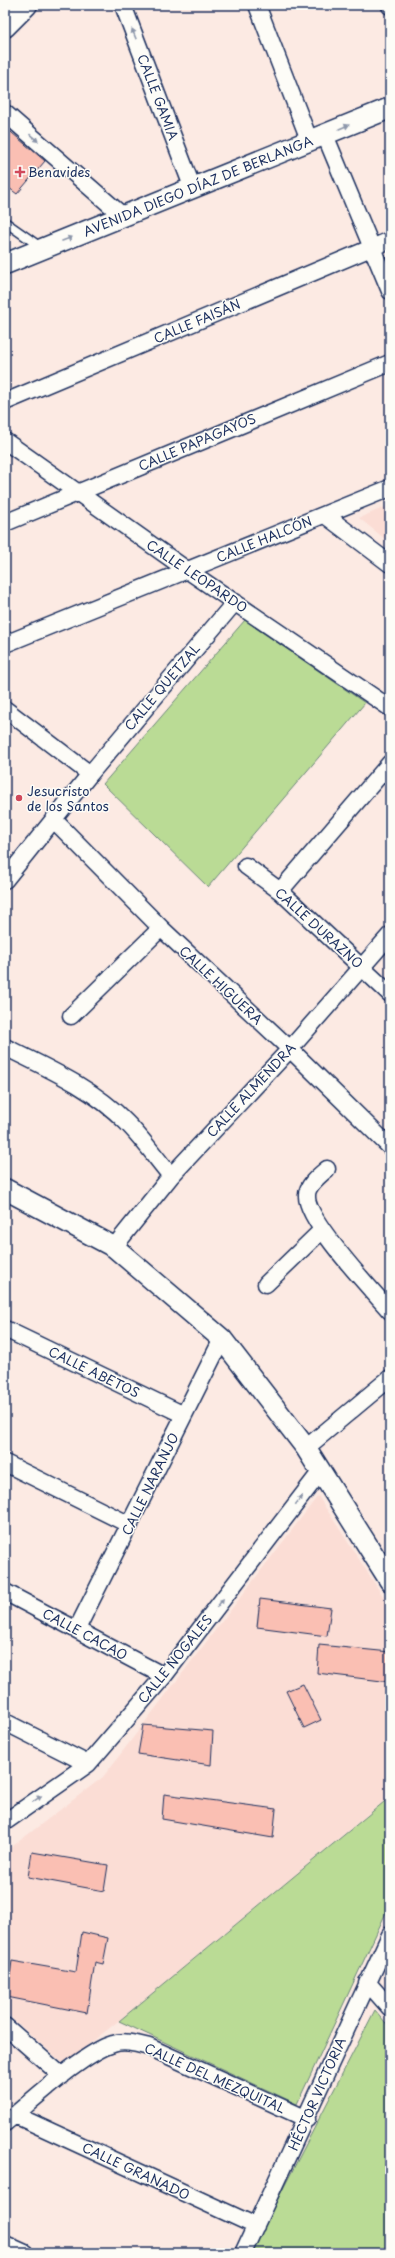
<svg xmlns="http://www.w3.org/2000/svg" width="395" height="2258" font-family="'Playpen Sans',sans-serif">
<rect width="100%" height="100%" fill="#fceae3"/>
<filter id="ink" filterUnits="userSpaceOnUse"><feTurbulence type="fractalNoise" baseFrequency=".025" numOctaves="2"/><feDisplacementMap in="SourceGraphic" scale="8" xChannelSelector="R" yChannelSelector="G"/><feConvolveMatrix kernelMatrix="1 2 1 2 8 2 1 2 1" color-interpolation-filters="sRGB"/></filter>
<g filter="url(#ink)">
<path fill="#fbddd5" d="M 390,505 L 390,543 L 359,518 Z
M 318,1496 L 390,1607 L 390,1796 L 126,2015 L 64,2064 L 5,2012 L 5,1852 L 103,1777 Z"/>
<path fill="#badb95" stroke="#6a857a" d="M 245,620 L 365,703 L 208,887 L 103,784 Z
M 390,1797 L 390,1904 L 297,2104 L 119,2021 Z
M 375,2010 L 390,2028 L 390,2253 L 250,2253 Z"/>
<path fill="#fabfb3" stroke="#1b2f5e" d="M 5,127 L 45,161 L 17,194 L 5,185 Z
M 260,1599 L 331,1608 L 327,1636 L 257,1627 Z
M 319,1645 L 390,1652 L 390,1682 L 317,1673 Z
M 303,1684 L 321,1720 L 304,1728 L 286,1691 Z
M 143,1725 L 213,1731 L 211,1765 L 138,1754 Z
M 164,1794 L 276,1809 L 273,1838 L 162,1819 Z
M 32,1852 L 108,1865 L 104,1891 L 28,1877 Z
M 82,1932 L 108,1938 L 103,1964 L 95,1962 L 87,2013 L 7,1997 L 12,1961 L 76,1972 Z"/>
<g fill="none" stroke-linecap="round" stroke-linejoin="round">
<g stroke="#1b2f5e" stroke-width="11">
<path id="service" d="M 5,222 L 42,248"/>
</g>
<g stroke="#1b2f5e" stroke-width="19">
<path id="minor" d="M 123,5 L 193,189
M 257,5 L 310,142
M 390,5 L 390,6
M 5,113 L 124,217
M 325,135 L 390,291
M 5,402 L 390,240
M 5,441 L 187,570 L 390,708
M 325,515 L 390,564
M 5,523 L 390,363
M 5,644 L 390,488
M 5,709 L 90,774
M 54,820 L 161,928 L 290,1049 L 390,1147
M 246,866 L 280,891 L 390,994
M 5,880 L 90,774 L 235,602
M 280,891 L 390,763
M 71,1016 L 161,928
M 5,1047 C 47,1068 93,1088 126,1122 C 143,1139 156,1158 171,1176
M 327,1169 C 320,1175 307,1185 307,1195 C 305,1220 372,1290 390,1311
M 114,1247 L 171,1176 L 290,1049 L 390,935
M 266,1284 L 322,1230
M 5,1329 L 184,1415
M 306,1448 L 390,1378
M 5,1463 L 130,1525
M 5,1592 L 164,1676
M 77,1629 L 222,1339
M 5,1722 L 88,1764
M 5,1822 L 88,1764 L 164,1676 L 321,1471
M 367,1982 L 390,2008
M 5,2026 L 62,2076
M 15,2115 L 256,2226
M 5,2123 C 30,2103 84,2052 113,2044 C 125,2040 137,2044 149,2047 L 307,2119
M 5,2244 L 25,2253
M 243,2253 L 390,1935"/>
</g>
<g stroke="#1b2f5e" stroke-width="23">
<path id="tertiary" d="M 5,27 L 27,5
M 5,264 L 390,108
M 5,1189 L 114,1247 L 222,1339 L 306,1448 L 390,1581"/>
</g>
<use href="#service" stroke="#fdfcf7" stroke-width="8"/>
<use href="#minor" stroke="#fdfcf7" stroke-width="16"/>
<use href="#tertiary" stroke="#fdfcf7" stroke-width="20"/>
</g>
<defs><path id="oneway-solid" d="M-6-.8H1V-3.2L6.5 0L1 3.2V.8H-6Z"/></defs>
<g fill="#8c96aa">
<use href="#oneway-solid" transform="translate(134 34) rotate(-112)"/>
<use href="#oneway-solid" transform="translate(344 127) rotate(-23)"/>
<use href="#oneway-solid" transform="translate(34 138) rotate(41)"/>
<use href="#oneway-solid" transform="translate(67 239) rotate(-21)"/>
<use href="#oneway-solid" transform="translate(299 1500) rotate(-52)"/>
<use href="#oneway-solid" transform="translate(220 1603) rotate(-52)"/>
<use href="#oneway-solid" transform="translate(37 1799) rotate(-35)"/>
</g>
</g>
<g fill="#d1495b" stroke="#fdfcf7" stroke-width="1.5">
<path d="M18 166h4v4h4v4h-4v4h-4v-4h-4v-4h4z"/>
<circle cx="19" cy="798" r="4"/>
</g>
<g text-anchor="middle" stroke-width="3" stroke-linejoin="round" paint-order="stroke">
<g font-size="13" fill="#1b2f5e" stroke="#fdfcf7">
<text transform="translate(158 97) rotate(69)" y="5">CALLE GAMIA</text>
<text transform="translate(198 186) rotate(-22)" y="5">AVENIDA DIEGO DÍAZ DE BERLANGA</text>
<text transform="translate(197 321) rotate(-23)" y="5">CALLE FAISÁN</text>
<text transform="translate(197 442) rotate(-23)" y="5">CALLE PAPAGAYOS</text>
<text transform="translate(264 539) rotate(-22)" y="5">CALLE HALCÓN</text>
<text transform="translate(197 576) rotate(34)" y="5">CALLE LEOPARDO</text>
<text transform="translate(162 687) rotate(-50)" y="5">CALLE QUETZAL</text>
<text transform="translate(319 928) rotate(42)" y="5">CALLE DURAZNO</text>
<text transform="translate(221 985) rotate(43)" y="5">CALLE HIGUERA</text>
<text transform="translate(251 1090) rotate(-47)" y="5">CALLE ALMENDRA</text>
<text transform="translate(94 1372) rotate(26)" y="5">CALLE ABETOS</text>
<text transform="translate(150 1484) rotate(-64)" y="5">CALLE NARANJO</text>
<text transform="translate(85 1634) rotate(28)" y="5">CALLE CACAO</text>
<text transform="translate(175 1659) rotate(-51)" y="5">CALLE NOGALES</text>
<text transform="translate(215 2078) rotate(24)" y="5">CALLE DEL MEZQUITAL</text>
<text transform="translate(317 2094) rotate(-66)" y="5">HÉCTOR VICTORIA</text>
<text transform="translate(136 2171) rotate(25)" y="5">CALLE GRANADO</text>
</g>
<g font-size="13" fill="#1b2f5e" stroke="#fdfcf7" text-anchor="start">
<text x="28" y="177">Benavides</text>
<text x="27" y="796">Jesucristo<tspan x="27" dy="15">de los Santos</tspan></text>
</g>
</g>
<rect width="395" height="2258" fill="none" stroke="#fdfcf7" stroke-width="20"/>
<rect x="10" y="10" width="375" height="2238" fill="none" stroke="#1b2f5e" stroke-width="1.5" filter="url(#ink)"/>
</svg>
